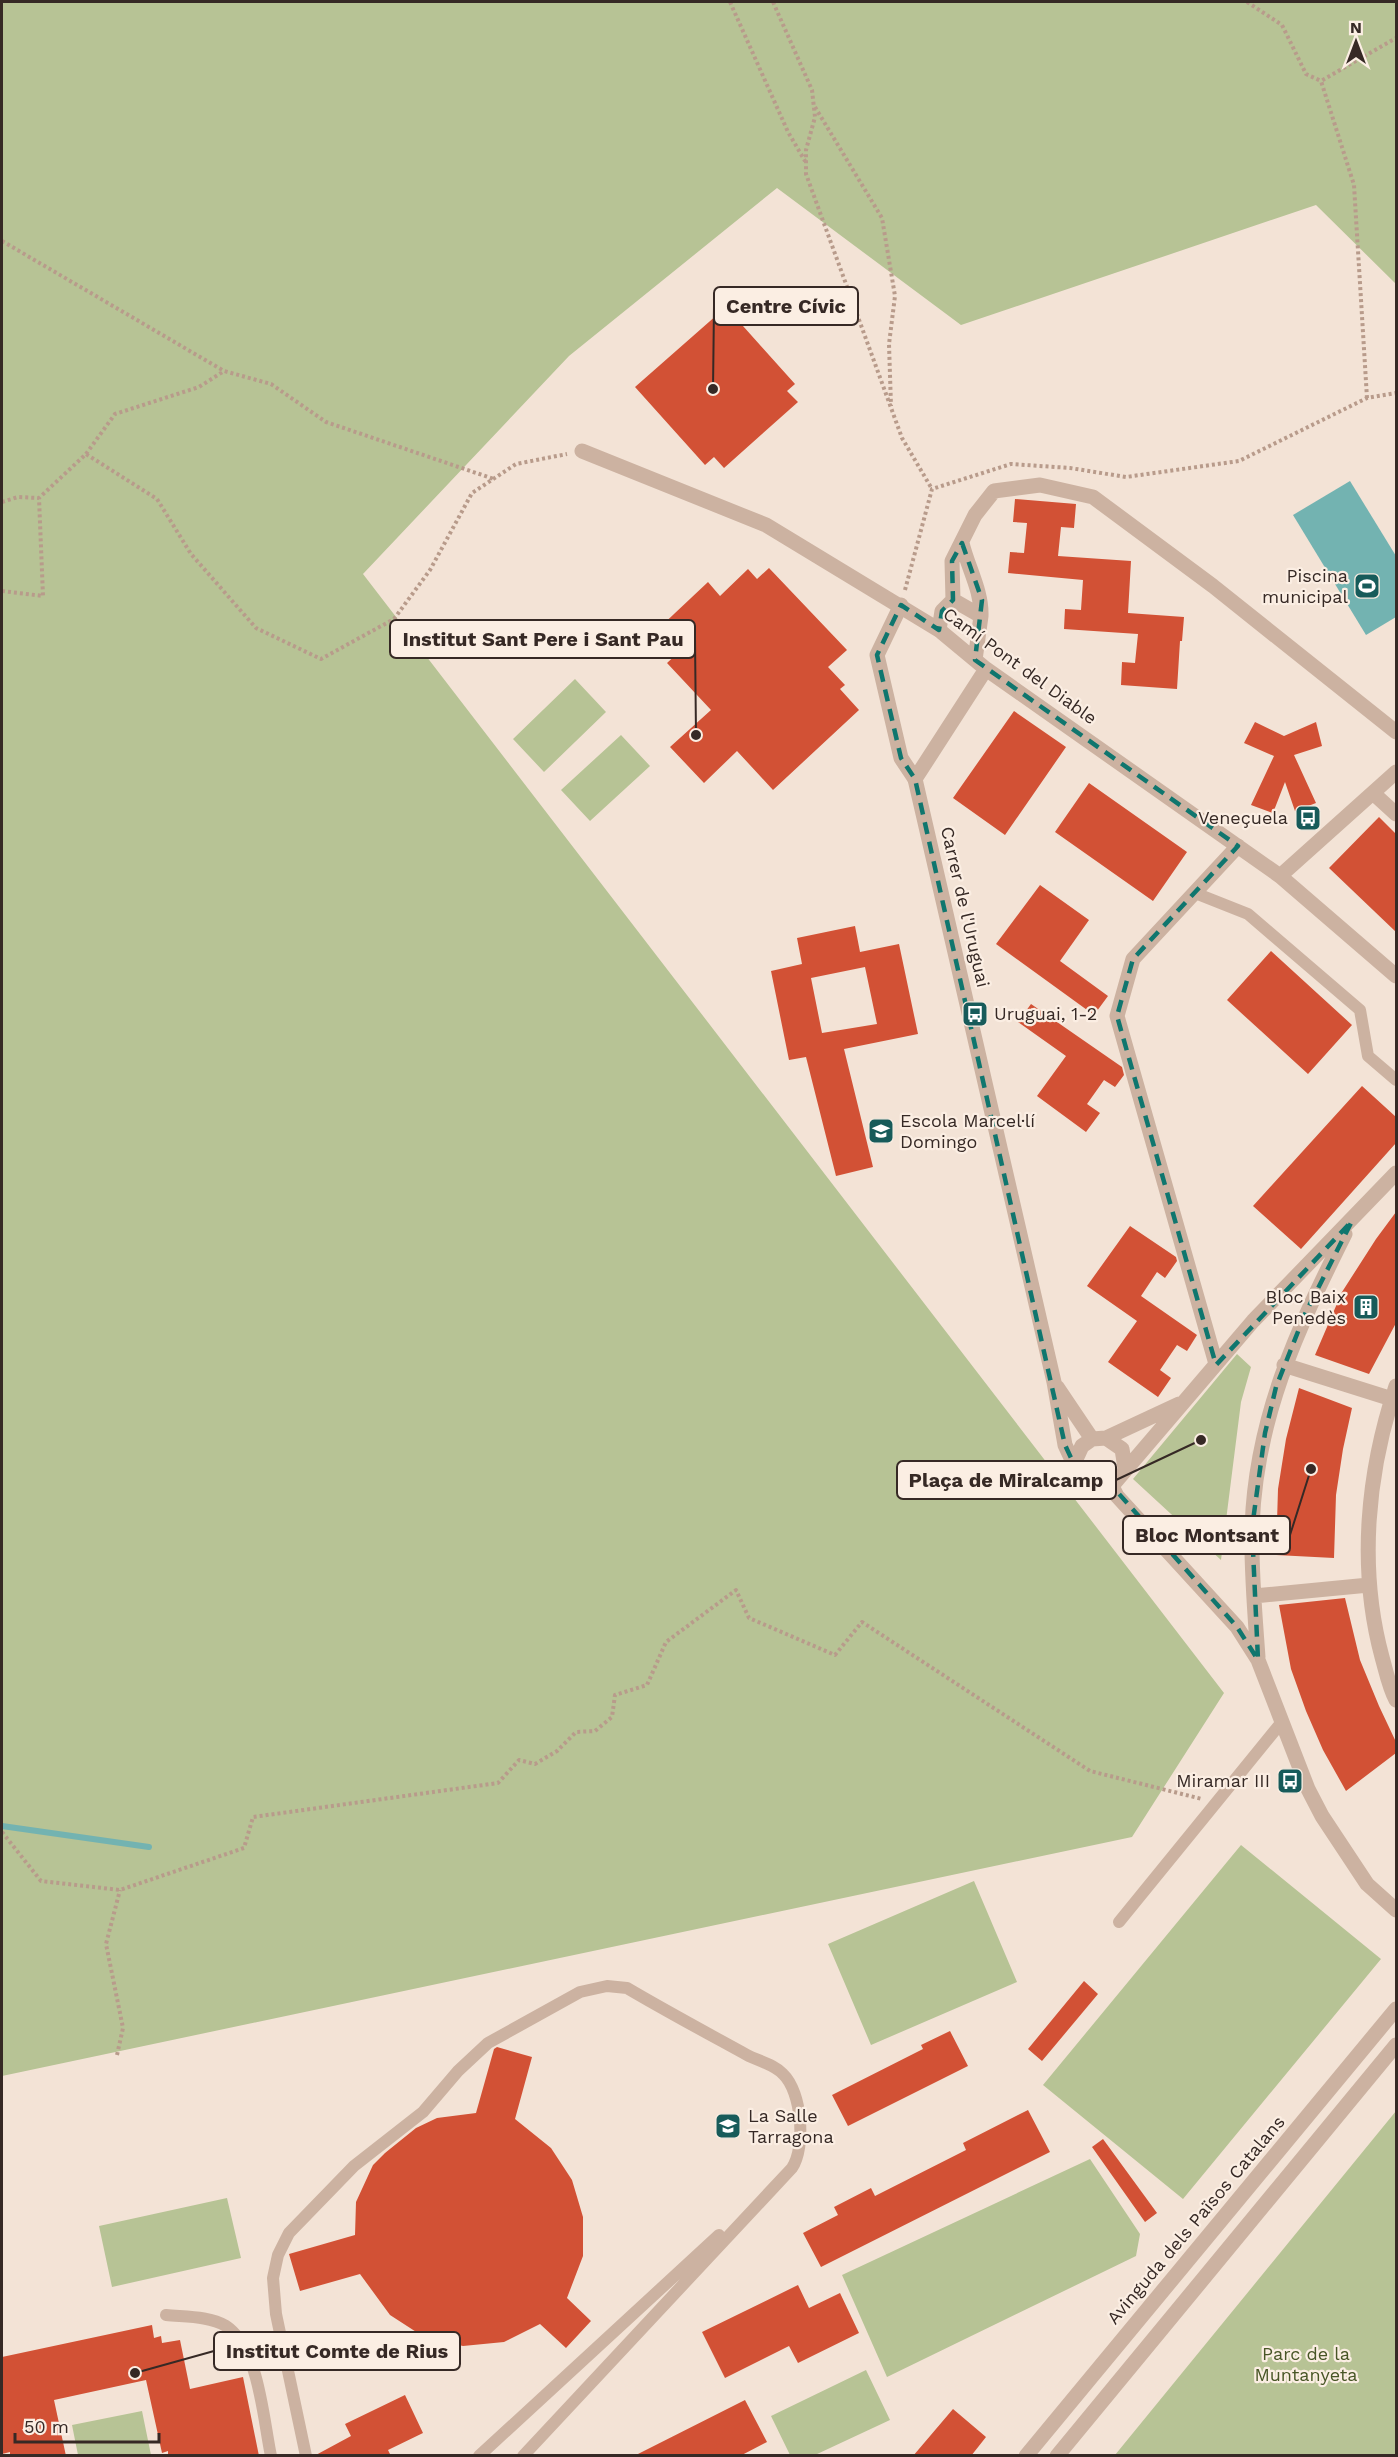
<svg xmlns="http://www.w3.org/2000/svg" width="1398" height="2457" font-family="'Work Sans',sans-serif">
<rect width="100%" height="100%" fill="#f3e3d6"/>
<path fill="#b7c395" d="M 2,2 L 1396,2 L 1396,284 L 1316,205 L 961,325 L 777,188 L 569,356 L 363,574 L 1224,1693 L 1132,1837 L 2,2076 Z
M 575,679 L 606,712 L 544,772 L 513,739 Z
M 621,735 L 650,766 L 590,821 L 561,790 Z
M 1237,1354 L 1251,1367 L 1241,1402 L 1221,1560 L 1133,1479 Z
M 1241,1845 L 1381,1959 L 1183,2199 L 1043,2085 Z
M 974,1881 L 1017,1982 L 871,2045 L 828,1944 Z
M 1396,2111 L 1396,2455 L 1115,2455 Z
M 1090,2159 L 1140,2234 L 1136,2256 L 887,2377 L 842,2275 Z
M 227,2198 L 241,2258 L 112,2287 L 99,2226 Z
M 866,2370 L 890,2420 L 815,2455 L 790,2455 L 771,2416 Z
M 142,2411 L 151,2455 L 78,2455 L 72,2425 Z"/>
<path fill="#73b3b1" d="M 1350,481 L 1396,556 L 1396,617 L 1366,635 L 1293,515 Z"/>
<g fill="none" stroke-linecap="round" stroke-linejoin="round">
<path stroke="#73b3b1" stroke-width="6" d="M 2,1826 L 149,1847"/>
</g>
<path fill="#d25135" fill-rule="evenodd" d="M 726,307 L 795,384 L 787,391 L 798,402 L 724,468 L 714,457 L 705,465 L 635,387 Z
M 1015,499 L 1076,504 L 1074,528 L 1061,527 L 1058,556 L 1131,561 L 1128,613 L 1184,617 L 1182,641 L 1180,641 L 1177,689 L 1121,685 L 1122,662 L 1135,663 L 1138,634 L 1064,629 L 1065,609 L 1081,610 L 1083,580 L 1008,573 L 1010,552 L 1024,553 L 1027,523 L 1013,522 Z
M 769,568 L 847,650 L 828,667 L 845,685 L 840,689 L 859,710 L 773,790 L 737,751 L 704,783 L 670,747 L 711,710 L 667,663 L 679,652 L 657,630 L 708,582 L 720,596 L 748,569 L 757,579 Z
M 1014,711 L 1066,747 L 1005,835 L 953,798 Z
M 1255,722 L 1284,736 L 1316,722 L 1322,746 L 1294,755 L 1316,803 L 1295,811 L 1285,782 L 1273,813 L 1251,805 L 1274,756 L 1244,743 Z
M 1089,783 L 1187,852 L 1153,901 L 1055,832 Z
M 1379,817 L 1396,834 L 1396,932 L 1329,868 Z
M 1040,885 L 1089,920 L 1060,961 L 1108,996 L 1094,1015 L 996,944 Z
M 855,926 L 860,952 L 899,944 L 918,1034 L 844,1049 L 873,1167 L 836,1176 L 806,1057 L 789,1060 L 771,971 L 802,964 L 797,938 ZM 865,967 L 877,1024 L 822,1033 L 811,978 Z
M 1271,951 L 1352,1025 L 1308,1074 L 1227,1000 Z
M 1031,1004 L 1122,1067 L 1124,1075 L 1115,1087 L 1104,1080 L 1087,1104 L 1100,1113 L 1086,1132 L 1037,1096 L 1066,1056 L 1018,1022 Z
M 1362,1086 L 1396,1117 L 1396,1143 L 1301,1249 L 1253,1206 Z
M 1396,1212 L 1396,1323 L 1369,1374 L 1315,1355 L 1342,1292 L 1376,1239 Z
M 1130,1226 L 1176,1257 L 1177,1261 L 1165,1278 L 1157,1272 L 1141,1296 L 1197,1335 L 1187,1351 L 1177,1345 L 1160,1370 L 1171,1378 L 1158,1397 L 1108,1362 L 1137,1321 L 1087,1286 Z
M 1299,1388 L 1352,1408 L 1343,1449 L 1336,1495 L 1334,1558 L 1276,1555 L 1278,1489 L 1286,1439 Z
M 1345,1598 L 1360,1660 L 1379,1706 L 1396,1742 L 1396,1753 L 1346,1791 L 1323,1750 L 1306,1711 L 1291,1669 L 1279,1605 Z
M 1084,1981 L 1098,1994 L 1042,2061 L 1028,2049 Z
M 950,2031 L 968,2066 L 848,2126 L 832,2095 L 923,2049 L 921,2045 Z
M 497,2047 L 532,2057 L 515,2119 L 551,2148 L 572,2180 L 583,2217 L 583,2256 L 567,2298 L 591,2321 L 566,2348 L 540,2324 L 504,2342 L 463,2346 L 424,2337 L 390,2315 L 360,2274 L 300,2291 L 289,2254 L 355,2235 L 356,2202 L 373,2165 L 385,2153 L 416,2128 L 437,2118 L 476,2113 L 494,2049 Z
M 1028,2110 L 1050,2152 L 821,2267 L 803,2233 L 838,2215 L 834,2207 L 871,2188 L 875,2196 L 966,2150 L 963,2143 Z
M 1103,2139 L 1157,2213 L 1145,2222 L 1092,2147 Z
M 798,2285 L 809,2308 L 840,2293 L 859,2333 L 798,2363 L 789,2346 L 725,2378 L 702,2332 Z
M 152,2325 L 154,2338 L 161,2336 L 162,2343 L 180,2340 L 190,2389 L 243,2377 L 259,2456 L 168,2456 L 168,2451 L 162,2453 L 146,2380 L 54,2400 L 66,2456 L 10,2456 L 10,2452 L 2,2454 L 2,2357 Z
M 405,2395 L 423,2433 L 388,2450 L 391,2456 L 314,2456 L 351,2436 L 345,2424 Z
M 745,2400 L 767,2442 L 740,2456 L 634,2456 Z
M 953,2409 L 986,2437 L 971,2456 L 913,2456 Z"/>
<g fill="none" stroke-linecap="round" stroke-linejoin="round">
<path stroke="#b89b8b" stroke-width="4" stroke-dasharray="3 3" stroke-linecap="butt" d="M 730,2 L 788,132 L 805,161
M 773,2 L 812,90 L 815,117 L 806,150 L 806,174 L 902,438 L 932,489
M 1247,2 L 1282,25 L 1306,74 L 1321,81
M 815,107 L 882,218 L 895,296 L 889,344 L 891,406
M 2,241 L 224,371
M 1367,398 L 1354,185 L 1321,81 L 1396,38
M 86,454 L 115,414 L 199,387 L 224,371 L 271,384 L 326,422 L 494,479
M 2,502 L 18,497 L 39,498
M 905,590 L 932,489 L 1011,464 L 1070,468 L 1126,477 L 1239,461 L 1367,398 L 1396,393
M 2,591 L 43,596 L 39,498 L 86,454 L 157,499 L 191,554 L 256,628 L 321,659 L 394,619 L 430,570 L 472,493 L 516,464 L 567,454
M 2,1832 L 41,1881 L 120,1890 L 244,1848 L 253,1817 L 498,1783 L 519,1760 L 535,1764 L 557,1751 L 576,1732 L 595,1731 L 612,1717 L 615,1695 L 647,1685 L 666,1642 L 736,1590 L 749,1618 L 835,1655 L 862,1622 L 1090,1771 L 1202,1799
M 117,2055 L 123,2028 L 106,1944 L 120,1890"/>
<path stroke="#ccb2a1" stroke-width="12" d="M 1195,893 L 1248,914 L 1360,1010 L 1368,1056 L 1396,1080
M 1119,1922 L 1281,1723
M 166,2315 C 186,2317 209,2316 226,2326 C 259,2348 263,2418 271,2456
M 306,2456 L 276,2314 L 273,2278 L 278,2255 L 289,2233 L 354,2166 L 423,2112 L 458,2071 L 488,2043 L 580,1992 L 607,1986 L 627,1988 C 666,2011 707,2033 747,2055 C 758,2061 774,2064 783,2074 C 802,2092 806,2147 792,2168 L 523,2456
M 479,2456 L 719,2235"/>
<path stroke="#ccb2a1" stroke-width="15" d="M 901,605 L 877,655 L 901,758 L 915,779"/>
<path stroke="#ccb2a1" stroke-width="15" d="M 582,451 L 766,525 L 939,630 L 986,669 L 1280,876 L 1396,976
M 962,543 C 968,568 982,591 981,616
M 953,600 L 952,561 L 975,515 L 994,491 L 1040,485 L 1093,497 L 1213,586 L 1396,732
M 939,630 L 942,611 L 953,600 L 981,616 L 975,660
M 986,669 L 915,779 L 1054,1382 L 1065,1445 L 1080,1477
M 1373,793 L 1396,814
M 1280,876 L 1396,772
M 1216,1364 L 1117,1016 L 1133,959 L 1238,846
M 1284,1365 L 1392,1399
M 1396,1386 C 1367,1473 1358,1568 1382,1657 C 1386,1671 1389,1687 1396,1700
M 1057,1387 L 1092,1439
M 1106,1438 L 1179,1404
M 1125,1468 L 1122,1449 L 1106,1438 L 1092,1439 L 1082,1446 L 1076,1459 L 1080,1477 L 1096,1488 L 1112,1486 L 1253,1321 L 1396,1173
M 1112,1486 L 1117,1496 L 1237,1627 L 1258,1660 L 1308,1789 L 1322,1816 L 1367,1884 L 1396,1910
M 1254,1596 L 1369,1585
M 1258,1657 C 1255,1615 1251,1571 1252,1529 C 1255,1419 1297,1330 1345,1234
M 1026,2456 L 1396,2009
M 1057,2456 L 1396,2045"/>
</g>
<path fill="none" stroke="#0f766e" stroke-width="4.5" stroke-dasharray="12 8" stroke-linejoin="round" d="M 962,543 L 982,600 L 975,660 L 1238,846 L 1133,959 L 1117,1016 L 1216,1365 L 1352,1221 L 1305,1314 L 1276,1387 L 1265,1433 L 1252,1528 L 1258,1660 L 1237,1627 L 1112,1486 L 1096,1488 L 1080,1477 L 1065,1445 L 915,779 L 901,758 L 877,655 L 901,605 L 939,630 L 942,611 L 953,600 L 952,561 Z"/>
<defs>
<g id="stadium-square" transform="scale(1.35)"><rect x="-9" y="-9" width="18" height="18" rx="4" fill="#175b5a" stroke="#fbeee3"/><path d="M0-5a6.5 5 0 1 0 0 10a6.5 5 0 1 0 0-10ZM-3.5-1.8h7v3.6h-7Z" fill="#fff"/></g>
<g id="bus-square" transform="scale(1.35)"><rect x="-9" y="-9" width="18" height="18" rx="4" fill="#175b5a" stroke="#fbeee3"/><path d="M-5-6H5V4H4V6H2V4H-2V6H-4V4H-5ZM-3.5-4V0h7V-4ZM-3.5 1.2v1.5H-2V1.2ZM2 1.2v1.5H3.5V1.2Z" fill="#fff"/></g>
<g id="school-square" transform="scale(1.35)"><rect x="-9" y="-9" width="18" height="18" rx="4" fill="#175b5a" stroke="#fbeee3"/><path d="M0-5L7-2L0 1L-7-2ZM-4 1L0 2.5L4 1V4Q0 6-4 4Z" fill="#fff"/></g>
<g id="building-square" transform="scale(1.35)"><rect x="-9" y="-9" width="18" height="18" rx="4" fill="#175b5a" stroke="#fbeee3"/><path d="M-4-6H4V6H1V3H-1V6H-4ZM-2.5-4.3h1.7v1.8h-1.7ZM.8-4.3h1.7v1.8H.8ZM-2.5-1h1.7V.8h-1.7ZM.8-1h1.7V.8H.8Z" fill="#fff"/></g>
</defs>
<g fill-rule="evenodd">
<use href="#stadium-square" x="1367" y="586"/>
<use href="#bus-square" x="1308" y="818"/>
<use href="#bus-square" x="975" y="1014"/>
<use href="#school-square" x="881" y="1131"/>
<use href="#building-square" x="1366" y="1307"/>
<use href="#bus-square" x="1290" y="1781"/>
<use href="#school-square" x="728" y="2126"/>
</g>
<g text-anchor="middle" stroke-width="4.5" stroke-linejoin="round" paint-order="stroke">
<g font-size="18" fill="#362925" stroke="#fbeee3" text-anchor="end">
<text x="1348" y="582">Piscina<tspan x="1348" dy="21">municipal</tspan></text>
<text x="1288" y="824">Veneçuela</text>
<text x="994" y="1020" text-anchor="start">Uruguai, 1-2</text>
<text x="900" y="1127" text-anchor="start">Escola Marcel·lí<tspan x="900" dy="21">Domingo</tspan></text>
<text x="1346" y="1303">Bloc Baix<tspan x="1346" dy="21">Penedès</tspan></text>
<text x="1270" y="1787">Miramar III</text>
<text x="748" y="2122" text-anchor="start">La Salle<tspan x="748" dy="21">Tarragona</tspan></text>
</g>
<g font-size="18" fill="#362925" stroke="#fbeee3">
<text transform="translate(1020 666) rotate(36)" y="6">Camí Pont del Diable</text>
<text transform="translate(965 907) rotate(77)" y="6">Carrer de l'Uruguai</text>
<text transform="translate(1196 2220) rotate(-50)" y="6">Avinguda dels Països Catalans</text>
</g>
<g font-size="18" fill="#485626" stroke="#fbeee3">
<text x="1306" y="2360">Parc de la<tspan x="1306" dy="21">Muntanyeta</tspan></text>
</g>
</g>
<path fill="none" stroke="#362925" stroke-width="2" d="M713 389L714 306M696 735L695 639M1201 1440L1116 1480M1311 1469L1290 1535M135 2373L214 2351"/>
<g fill="#362925" stroke="#fbeee3" stroke-width="2">
<circle cx="713" cy="389" r="6"/>
<circle cx="696" cy="735" r="6"/>
<circle cx="1201" cy="1440" r="6"/>
<circle cx="1311" cy="1469" r="6"/>
<circle cx="135" cy="2373" r="6"/>
</g>
<g fill="#fbeee3" stroke="#362925" stroke-width="2">
<rect x="714" y="287" width="144" height="38" rx="6"/>
<rect x="390" y="620" width="305" height="38" rx="6"/>
<rect x="897" y="1461" width="219" height="38" rx="6"/>
<rect x="1123" y="1516" width="167" height="38" rx="6"/>
<rect x="214" y="2332" width="246" height="38" rx="6"/>
</g>
<g font-size="20" text-anchor="middle" font-weight="bold" fill="#362925">
<text x="786" y="313">Centre Cívic</text>
<text x="543" y="646">Institut Sant Pere i Sant Pau</text>
<text x="1006" y="1487">Plaça de Miralcamp</text>
<text x="1207" y="1542">Bloc Montsant</text>
<text x="337" y="2358">Institut Comte de Rius</text>
</g>
<rect width="1398" height="2457" fill="none" stroke="#362925" stroke-width="6"/>
<g transform="translate(1356 42)" stroke="#fbeee3" stroke-width="4.5" paint-order="stroke">
<path d="M0-4.5L10 22L0 15L-10 22Z" fill="#362925"/>
<text y="-9" font-size="16" font-weight="bold" text-anchor="middle" fill="#362925">N</text>
</g>
<path d="M15 2433v9h144v-9" fill="none" stroke="#362925" stroke-width="3"/>
<text x="24" y="2433" font-size="18" fill="#362925" stroke="#fbeee3" stroke-width="4.5" paint-order="stroke">50 m</text>
</svg>
